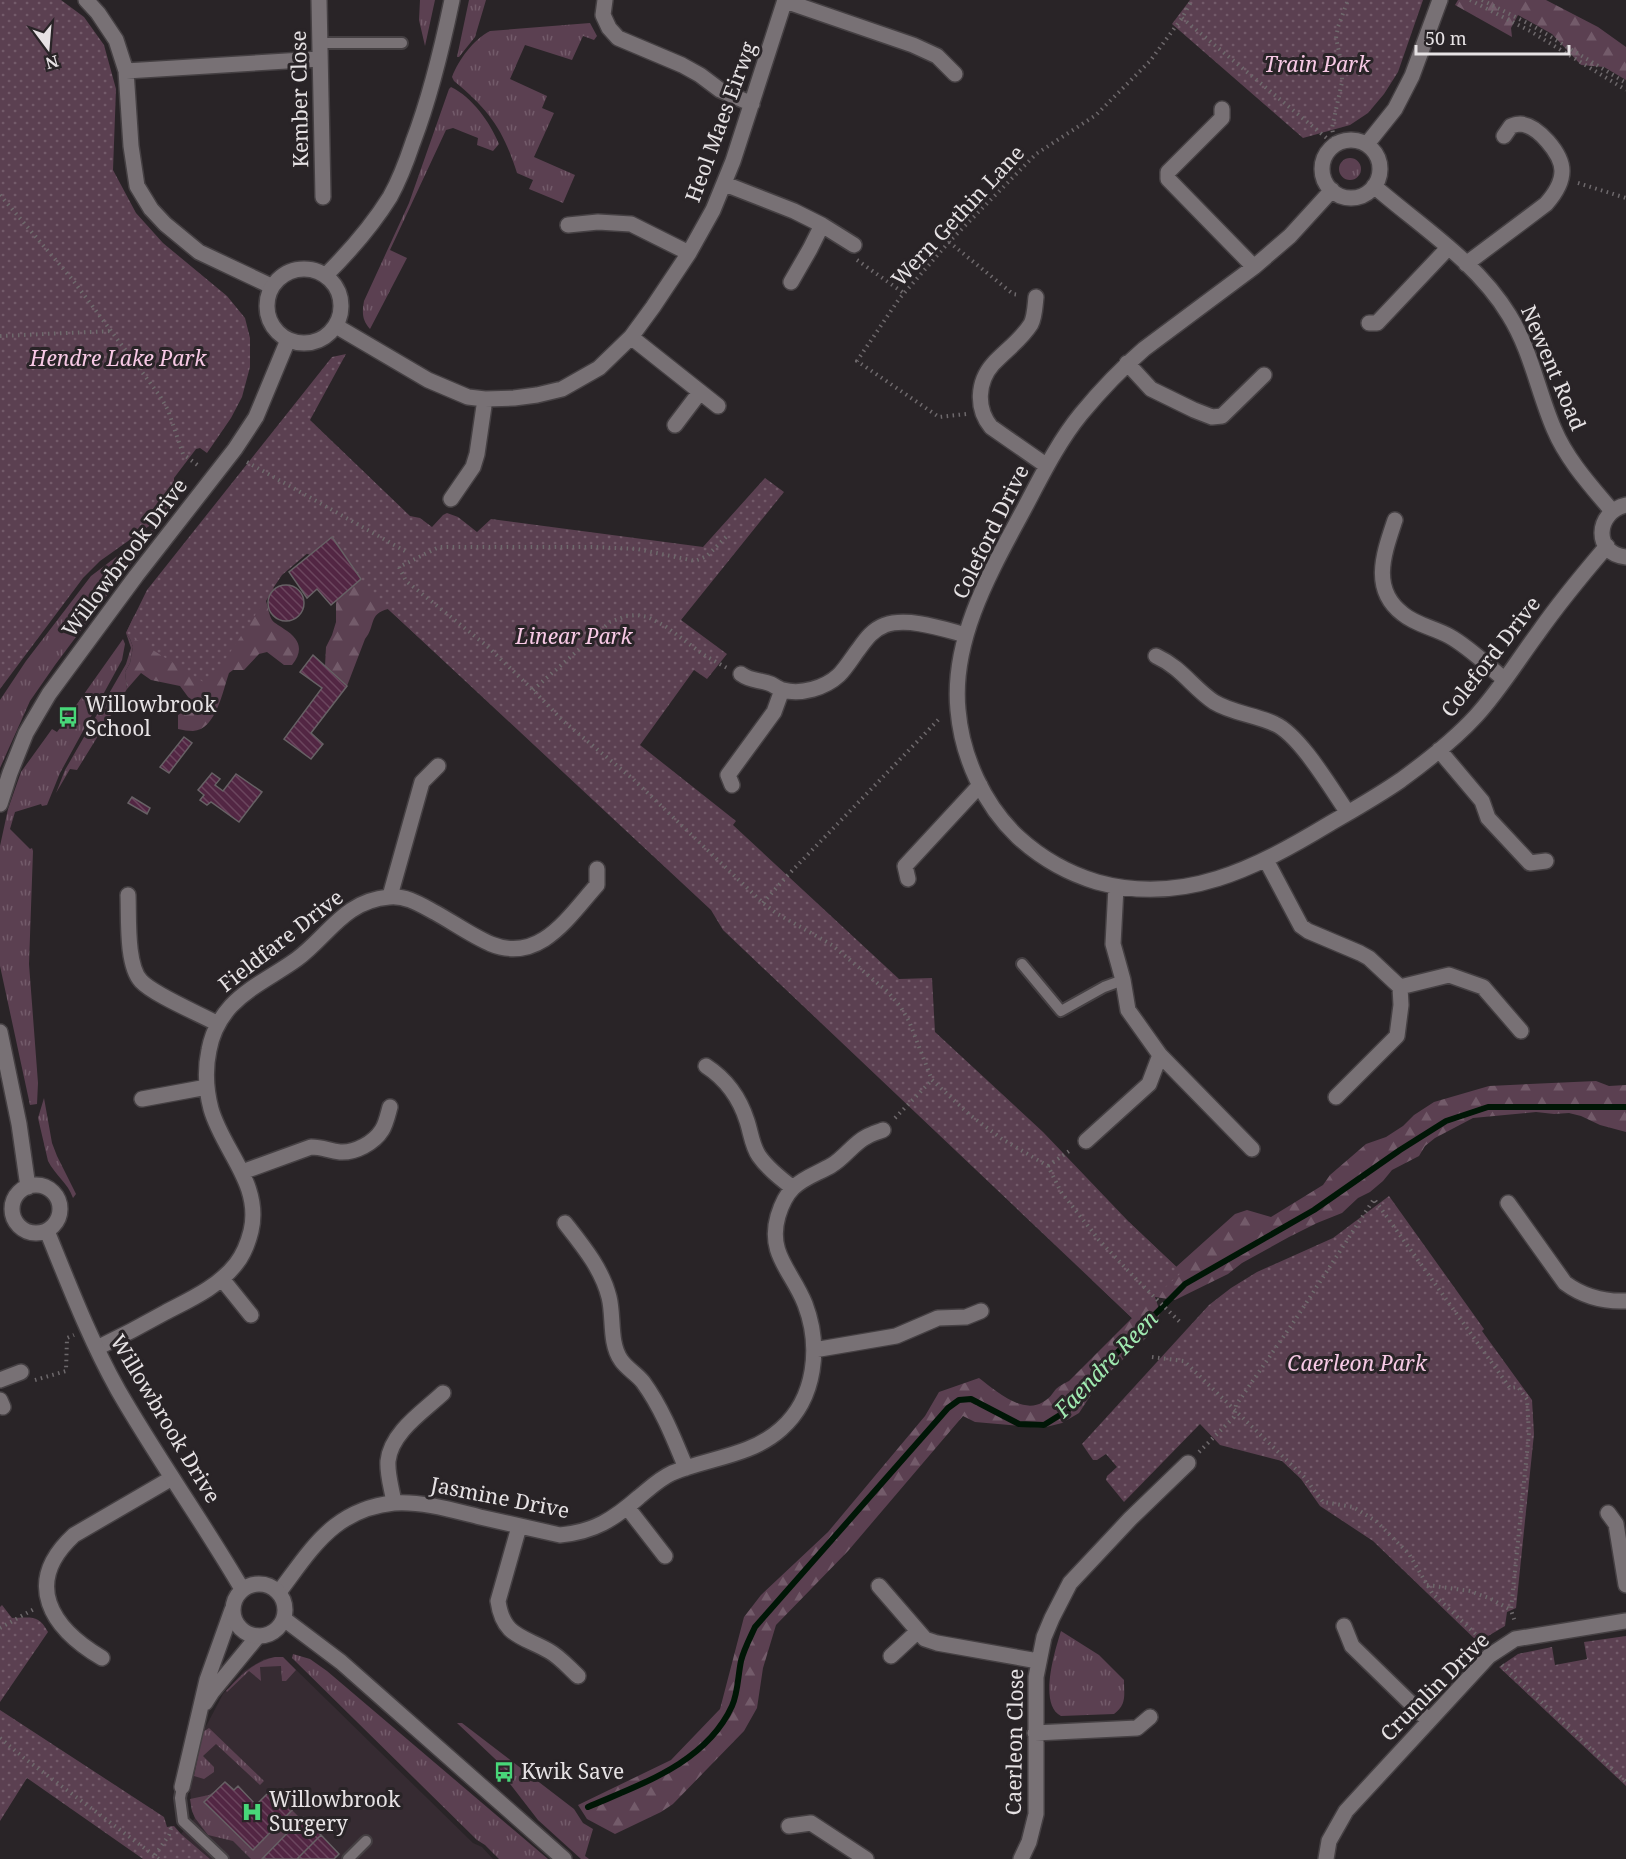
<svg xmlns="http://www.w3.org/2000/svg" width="1626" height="1859" font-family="'Noto Serif',serif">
<defs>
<pattern id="grass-tufts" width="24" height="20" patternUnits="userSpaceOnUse" patternTransform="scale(1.5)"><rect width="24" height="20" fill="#5b4051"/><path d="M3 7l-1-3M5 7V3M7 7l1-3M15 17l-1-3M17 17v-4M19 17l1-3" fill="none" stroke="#735b6a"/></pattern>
<pattern id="forest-firs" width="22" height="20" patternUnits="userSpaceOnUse" patternTransform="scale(1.5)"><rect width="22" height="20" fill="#5b4051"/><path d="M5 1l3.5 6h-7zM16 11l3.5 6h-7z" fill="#735b6a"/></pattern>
<pattern id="park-dots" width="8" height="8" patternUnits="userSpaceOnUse" patternTransform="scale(1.5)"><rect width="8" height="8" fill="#5b4051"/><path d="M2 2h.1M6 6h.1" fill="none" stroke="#735b6a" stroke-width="1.8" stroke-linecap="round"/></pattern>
<pattern id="building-back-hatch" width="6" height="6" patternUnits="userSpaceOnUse" patternTransform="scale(1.5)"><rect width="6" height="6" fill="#522643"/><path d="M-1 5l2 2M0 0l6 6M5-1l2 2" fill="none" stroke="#6b455e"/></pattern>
</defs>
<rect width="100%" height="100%" fill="#292427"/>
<path fill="#362b32" d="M 275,1657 L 283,1657 L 473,1843 L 482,1847 L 493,1859 L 210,1859 L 181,1834 L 195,1818 L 192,1811 L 190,1789 L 193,1774 L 203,1732 L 223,1694 L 244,1671 L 264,1659 Z"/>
<path fill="url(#grass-tufts)" d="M 420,0 L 435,0 L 425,46 L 419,20 Z
M 469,0 L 486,0 L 475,37 L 459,57 L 457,57 Z
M 590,23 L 597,36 L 594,40 L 583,36 L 572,60 L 525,45 L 510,79 L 547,96 L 542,108 L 554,113 L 534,157 L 575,175 L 563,203 L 529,189 L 533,180 L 517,173 C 503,129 489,110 454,81 L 452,77 C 459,59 473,40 490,31 Z
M 451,87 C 472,97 490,122 499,144 L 493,151 L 477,145 L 478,138 L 453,128 L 446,130 L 390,250 L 407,258 L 370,329 C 362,320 362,313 364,301 L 409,203 L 449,89 Z
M1339 169a11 11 0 1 1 22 0a11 11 0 1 1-22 0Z
M 161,523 L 55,665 L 30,701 L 0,768 L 0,700 L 26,661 L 91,576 Z
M 126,633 L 130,639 L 133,647 L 130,663 L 125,672 L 127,689 L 77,770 L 70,769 L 56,793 L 65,770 L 126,664 L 131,648 Z
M 123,639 L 125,644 L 122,660 L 60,773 L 47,805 L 42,806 L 41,804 L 15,812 L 10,829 L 30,849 L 32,848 L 33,851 L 29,964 L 38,1083 L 37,1104 L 30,1105 L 0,966 L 0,846 L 8,809 L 21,772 L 52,729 L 57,732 L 63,724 L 65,725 L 74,713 L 72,711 Z
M 44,1098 L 52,1143 L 57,1156 L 76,1194 L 73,1198 C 68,1183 55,1175 48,1161 L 38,1118 Z
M 1061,1631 L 1099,1655 L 1124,1680 C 1124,1695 1127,1704 1114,1714 L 1061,1716 C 1038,1705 1055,1650 1061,1631 Z
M 293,1654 L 310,1659 L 327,1671 L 548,1859 L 499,1859 L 485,1845 L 477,1840 L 292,1658 Z
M 275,1657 L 283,1657 L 296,1670 L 286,1681 L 282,1681 L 281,1666 L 260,1667 L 261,1681 L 249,1671 L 227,1692 L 226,1691 C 241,1675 253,1662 275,1657 Z
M 457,1723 L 462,1723 L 574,1809 L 583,1823 L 593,1829 L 585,1856 L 589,1859 L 581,1859 L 538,1820 L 507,1780 L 512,1775 Z
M 209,1728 L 264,1781 L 260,1785 L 216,1744 L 203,1756 L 214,1767 L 214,1772 L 204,1779 L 194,1776 L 203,1732 Z
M 217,1790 L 253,1850 L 292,1810 L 301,1819 L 262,1859 L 251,1859 L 233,1841 L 208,1835 L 195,1818 L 192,1811 L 190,1799 L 209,1795 Z"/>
<path fill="url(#forest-firs)" d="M 1458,0 L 1546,0 L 1598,27 L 1626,47 L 1626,80 L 1604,67 L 1581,65 L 1552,34 L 1518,15 L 1511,28 L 1512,37 L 1455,5 Z
M 320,518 L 499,711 L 388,609 C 368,614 376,626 365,639 L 347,686 L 325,666 L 326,647 L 332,635 L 336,622 L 336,600 L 361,579 L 332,537 L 310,555 L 290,546 Z
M 274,588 L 266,601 C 268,607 269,615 272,620 C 275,624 281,626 284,629 C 300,639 304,650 292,665 L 284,665 L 267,652 L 259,654 L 244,670 L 233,670 L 229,673 C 223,690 216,730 193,731 C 188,731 183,730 178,729 L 178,715 L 194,705 L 180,686 L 151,680 L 141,673 L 127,689 L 125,672 L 130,663 L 133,647 L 130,639 L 126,633 L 134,616 Z
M 1596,1081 L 1609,1086 L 1626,1085 L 1626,1132 L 1600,1125 L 1581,1116 L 1569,1113 L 1554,1114 L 1536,1112 L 1473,1118 L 1435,1138 L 1425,1146 L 1419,1156 L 1392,1170 L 1383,1181 L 1370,1192 L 1358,1198 L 1342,1213 L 1317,1223 L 1289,1237 L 1242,1263 L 1228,1274 L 1175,1300 L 1155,1297 L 1160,1312 L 1158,1321 L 1149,1335 L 1100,1381 L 1079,1413 L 1062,1423 L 1042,1428 L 975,1422 L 963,1416 L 848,1551 L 776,1625 L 763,1668 L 757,1708 L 744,1731 L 673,1804 L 661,1812 L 615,1834 L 587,1819 L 578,1805 L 671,1760 L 720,1709 L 744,1617 L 761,1595 L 828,1532 L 925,1416 L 939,1392 L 979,1378 C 995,1390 1022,1415 1043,1402 C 1050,1398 1052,1394 1056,1389 C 1059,1386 1065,1383 1069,1381 L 1132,1318 L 1092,1280 L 1129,1222 L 1176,1267 L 1235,1214 L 1247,1210 L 1271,1217 L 1323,1185 L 1330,1175 L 1366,1144 L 1386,1137 L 1403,1126 L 1414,1115 L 1434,1102 L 1489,1086 Z"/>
<path fill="url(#park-dots)" d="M 0,0 L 61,0 L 84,17 L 104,45 L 116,89 L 113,170 L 136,213 L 163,243 L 227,296 L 245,318 L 250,338 L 250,367 L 242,397 L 231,418 L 207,453 L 200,448 L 196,449 L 174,478 L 174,481 L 182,488 L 159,519 L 100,561 L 83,578 L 0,689 Z
M 1190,0 L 1423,0 L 1398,72 L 1384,94 L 1368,113 L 1350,125 L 1303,138 L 1172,24 Z
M 346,354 L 310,420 L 410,516 L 420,518 L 432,527 L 443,515 L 447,513 L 458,517 L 477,532 L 491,519 L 703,547 L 765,478 L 784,492 L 681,620 L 727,654 L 707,679 L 694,670 L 640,745 L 736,821 L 733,825 L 899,979 L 932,978 L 935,1032 L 1043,1132 L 1129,1222 L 1182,1272 L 1132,1318 L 723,930 L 711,910 L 388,609 L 364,583 L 330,534 L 282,575 L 208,685 L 126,633 L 147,590 L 332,357 Z
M 1389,1196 L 1484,1329 L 1482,1331 L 1532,1400 L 1534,1434 L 1516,1608 L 1507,1612 L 1505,1626 L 1478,1642 L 1373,1541 L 1320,1506 L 1301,1479 L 1282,1461 L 1220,1445 L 1200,1424 L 1124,1502 L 1106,1480 L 1107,1476 L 1117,1467 L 1106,1454 L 1097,1460 L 1093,1460 L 1082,1444 L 1209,1305 L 1231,1288 L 1257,1272 L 1333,1238 Z
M 2,1605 L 12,1618 C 31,1618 38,1614 48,1632 L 0,1702 L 0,1607 Z
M 1626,1636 L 1626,1786 L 1499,1667 L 1518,1654 L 1552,1647 L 1555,1665 L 1587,1659 L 1584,1642 Z
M 0,1710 L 164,1817 L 167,1827 L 174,1826 L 181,1834 L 210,1859 L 143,1859 L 27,1778 L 0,1821 Z"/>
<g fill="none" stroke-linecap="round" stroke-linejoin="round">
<path stroke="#001606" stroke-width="6" d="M 588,1807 C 641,1784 706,1763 732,1706 C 738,1693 738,1675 741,1661 C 744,1649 750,1638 755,1627 L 948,1408 L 959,1400 L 971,1399 L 1019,1424 L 1044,1425 L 1068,1410 L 1093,1377 L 1185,1284 L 1314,1210 L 1400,1150 L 1446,1121 L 1488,1107 L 1626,1107"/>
</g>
<path fill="url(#building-back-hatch)" stroke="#676165" stroke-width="1.5" d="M 332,537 L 361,579 L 331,605 L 317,589 L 307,598 L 289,572 Z
M268 603a18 18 0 1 1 36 0a18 18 0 1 1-36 0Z
M 313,655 L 347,686 L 311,733 L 323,744 L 311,759 L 284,739 L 322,688 L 300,672 Z
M 69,709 L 74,713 L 65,725 L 60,722 Z
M 184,737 L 192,743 L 169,773 L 160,767 Z
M 212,773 L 220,779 L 215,785 L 223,791 L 236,774 L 262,792 L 239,822 L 211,802 L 207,805 L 200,800 L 204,795 L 198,790 Z
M 132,797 L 150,808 L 147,814 L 128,803 Z
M 501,1764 L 512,1775 L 507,1780 L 496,1769 Z
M 225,1782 L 234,1790 L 238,1786 L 256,1805 L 271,1790 L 292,1810 L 253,1850 L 204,1802 Z
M 303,1817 L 321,1835 L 297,1859 L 262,1859 Z
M 321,1835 L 339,1854 L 334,1859 L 297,1859 Z"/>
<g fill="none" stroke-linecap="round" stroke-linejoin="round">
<g stroke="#454043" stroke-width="14">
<path id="lane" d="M 319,43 L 402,43
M 1022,964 L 1061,1011 L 1104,987 L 1123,980
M 182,1787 L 180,1798 L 183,1821 L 223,1859
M 348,1859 L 366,1841"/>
</g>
<g stroke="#454043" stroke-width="18">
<path id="street" d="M 86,0 L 98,13 L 116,40 L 126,71 L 131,146 L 137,186 L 151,209 L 165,224 L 199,252 L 271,286
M 319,0 L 323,197
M 605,0 L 603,15 L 609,28 L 618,38 L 682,65 L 700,75 L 720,90 L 752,104
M 785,1 L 913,45 L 937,56 L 955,74
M 126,71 L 319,59
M 1222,109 L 1222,118 L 1168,172 L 1168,179 L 1254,267
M1322 169a29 29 0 1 1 58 0a29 29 0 1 1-58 0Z
M 1367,144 L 1395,109 L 1412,76 L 1440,0
M 725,184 L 794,211 L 822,225 L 854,245
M 1374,186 C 1420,226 1477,262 1509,315 C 1531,350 1538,392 1554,429 C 1567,460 1591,486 1612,511
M 1332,190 L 1290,236 L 1254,267 L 1144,349 C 1122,368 1100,391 1081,414 C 1058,442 1041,477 1024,509 C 992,569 951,638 958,710 C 962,757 984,805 1018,837 C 1041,858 1067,873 1097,882 C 1183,906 1256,868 1329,824 C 1353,810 1378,796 1401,780 C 1427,761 1454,740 1476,716 C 1499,691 1518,660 1538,633 C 1559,603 1583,574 1607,546
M 568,225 L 598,222 L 631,224 L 689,253
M 1466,264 L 1546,204 C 1554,195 1562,184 1562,171 C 1562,154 1538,125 1520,124 C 1517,124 1514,125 1511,126 L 1504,136
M 791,282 L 810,249 L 822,225
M 1036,297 C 1035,305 1035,316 1031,324 C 1021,340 1006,350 993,364 C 977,382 976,409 991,427 L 1047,466
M 1369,323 L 1377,323 L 1448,248
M 336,326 L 428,380 L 468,397 L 485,399 L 514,398 L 537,395 L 562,389 L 599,368 L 631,337 L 653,307 L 689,253 L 713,210 L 733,161 L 785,0
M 631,337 L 718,406
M 1127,363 L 1151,389 L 1194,410 L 1212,417 L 1222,416 L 1264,375
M 675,425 L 700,392
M 451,499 L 473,467 L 477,454 L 485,399
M 1626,505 C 1595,512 1593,554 1626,557
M 1395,520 C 1384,553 1370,589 1403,614 C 1416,625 1435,628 1449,636 C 1469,647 1487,665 1504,679
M 1156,656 C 1182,668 1192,687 1214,702 C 1232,713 1256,715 1275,724 C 1300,735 1332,790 1348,813
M 741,674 C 752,682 759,679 771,684 C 775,686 779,689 783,690 C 801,695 825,688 839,675 C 846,668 852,658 858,650 C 866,639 872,630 885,625 C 908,617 943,629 966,635
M 1439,750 L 1482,801 L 1488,818 L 1530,863 L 1546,861
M 732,785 L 728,775 L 774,712 L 782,690
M 1266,860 L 1301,926 L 1308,931 L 1360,953 L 1369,958 L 1400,987 L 1449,975 L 1483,987 L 1521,1031
M 908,879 L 905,866 L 980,785
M 1116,887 L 1113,944 L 1123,980 L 1128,1010 L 1160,1055 L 1252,1149
M 128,895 C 129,917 126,965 141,981 C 154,995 200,1014 218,1024
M 390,896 L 422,782 L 438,766
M 706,1066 C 726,1079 740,1099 747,1121 C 751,1133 752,1146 759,1156 C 768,1169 781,1179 793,1188
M 1336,1097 L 1397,1036 L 1401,1005 L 1400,987
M 142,1099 L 207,1087
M 1086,1141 L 1149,1084 L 1160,1055
M 242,1172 L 311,1147 C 323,1147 329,1151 340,1152 C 355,1153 374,1143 382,1130 C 386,1124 388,1114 390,1107
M 1508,1203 L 1565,1283 C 1584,1297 1603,1302 1626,1301
M 565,1223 C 583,1246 602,1269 609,1297 C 614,1316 609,1343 621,1360 C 626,1368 637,1374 643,1382 C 662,1408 674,1439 686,1468
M 222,1279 L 251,1315
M 97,1348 C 120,1337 143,1325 166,1312 C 191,1299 218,1287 236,1264 C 244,1254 248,1243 251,1231 C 262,1184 223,1151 211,1109 C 206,1090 205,1069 209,1050 C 212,1034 220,1018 231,1006 C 250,986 275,975 297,959 C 329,935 344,901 389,897 C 406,895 421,905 436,913 C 454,923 472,936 491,944 C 540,964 569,916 597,885 L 597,869
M 814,1350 L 896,1336 L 938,1318 L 966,1317 L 981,1311
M 0,1380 L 21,1372
M 0,1400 L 3,1407
M 394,1503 C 392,1489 387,1475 388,1461 C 391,1432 424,1411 443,1393
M 627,1507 L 665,1556
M 1608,1513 L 1616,1524 L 1626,1585
M 519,1527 L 498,1601 C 503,1637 523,1636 549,1651 C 560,1657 569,1668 578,1676
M 879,1586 L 918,1631 L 925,1639 L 937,1643 L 1038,1661
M 279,1592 C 296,1570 313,1543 335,1526 C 352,1513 373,1505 394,1503 C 422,1501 452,1510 480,1517 C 506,1523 533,1529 560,1535 C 594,1532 614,1519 639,1497 C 650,1488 659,1479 672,1473 C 708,1458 751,1456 781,1429 C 816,1398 821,1346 805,1304 C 792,1271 767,1254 778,1216 C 781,1206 785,1196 793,1188 C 804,1177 819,1173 832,1165 C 844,1158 854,1143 866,1137 C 871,1134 878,1132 883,1130
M 1344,1626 L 1352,1646 L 1428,1720
M 891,1656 L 918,1631
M 102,1658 C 51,1628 22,1583 74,1535 L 172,1478
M 205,1703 L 212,1692 L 258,1636
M 1035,1733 L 1137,1728 L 1150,1717
M 182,1787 L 207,1680 L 232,1610
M 789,1826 L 811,1823 L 866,1859
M 1021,1859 L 1029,1842 L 1036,1814 L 1036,1677 L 1044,1637 L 1052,1618 L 1070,1583 L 1130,1519 L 1188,1463
M 1326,1859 L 1329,1841 L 1346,1811 L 1489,1656 L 1515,1639 L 1626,1621"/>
</g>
<g stroke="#454043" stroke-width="18">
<path id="secondary" d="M267 306a37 37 0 1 1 74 0a37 37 0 1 1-74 0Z
M 326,275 C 350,251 372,226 390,197 C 400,179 407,160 413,142 C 431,95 442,48 452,0
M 0,804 L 10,773 L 26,733 L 49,694 L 136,576 L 235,449 L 256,417 L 288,340
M 0,1032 L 19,1124 L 28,1187
M12 1209a24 24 0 1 1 48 0a24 24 0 1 1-48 0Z
M 47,1231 C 69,1285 90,1340 118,1390 C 157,1458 203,1522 242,1589
M233 1610a26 26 0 1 1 52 0a26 26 0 1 1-52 0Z
M 284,1619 L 341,1662 L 564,1859"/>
</g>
<path stroke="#6e696c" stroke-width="4" stroke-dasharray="1.5 4.5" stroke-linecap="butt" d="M 1470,0 L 1530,31 L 1626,90
M 1482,0 L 1533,26 L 1626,83
M 1182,18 L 1335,145
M 1335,144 L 1332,128 L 1342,82 L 1342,66 L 1336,38 L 1338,27 L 1348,0
M 1578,183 L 1626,198
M 0,195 L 72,279 L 160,396 L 168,410 L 183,454 L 200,467
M 949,242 L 1013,294 L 1020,295
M 857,260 L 905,294
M 0,336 L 112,331
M 966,414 L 939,417 L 857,361 L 899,299 L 949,242 L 1036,154 L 1096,115 L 1150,61 L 1182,18 L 1192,0
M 247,462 L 405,551
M 726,537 L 707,556 L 695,561 L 637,549 L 595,547 L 439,547 L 399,567 L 406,581 L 487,646 L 533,690 L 562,720 L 633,779 L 763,903 L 776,913 L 832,945 L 888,992 L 900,1006 L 909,1021 L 932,1080 L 970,1115 L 1002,1139 L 1048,1166 L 1061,1192 L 1099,1240 L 1138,1281 L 1182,1324
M 533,690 L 610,622 L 626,616 L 637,615 L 648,617 L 665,626 L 704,655 L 727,668
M 763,903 L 787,876 L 941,717
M 895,1118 L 932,1080
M 1048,1166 L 1072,1149
M 1152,1357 L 1184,1361 L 1304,1477 L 1323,1502 L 1353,1507 L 1376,1521 L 1409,1554 L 1432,1593 L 1483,1641
M 35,1380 L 66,1371 L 67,1338 L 74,1335
M 1199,1452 L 1234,1417 L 1236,1405 L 1295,1320 L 1374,1199 L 1510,1388 L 1518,1387 L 1527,1399 L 1529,1433 L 1511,1610 L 1515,1622
M 1427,1585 L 1470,1591 L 1491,1599 L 1511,1610
M 0,1628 L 34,1609
M 1502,1665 L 1626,1782
M 0,1738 L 24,1758 L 159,1859
M 155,1855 L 169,1835 L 171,1828"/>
<use href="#lane" stroke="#787175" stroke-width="10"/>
<use href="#street" stroke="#787175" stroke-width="15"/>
<use href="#secondary" stroke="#787175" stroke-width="15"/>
</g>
<defs>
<g id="bus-bare" transform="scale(1.62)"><path d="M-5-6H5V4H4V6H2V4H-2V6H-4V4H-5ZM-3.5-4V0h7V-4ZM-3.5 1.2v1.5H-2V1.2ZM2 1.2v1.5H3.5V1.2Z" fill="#48d779" stroke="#292427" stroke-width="2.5" paint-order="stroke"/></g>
<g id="hospital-bare" transform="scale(1.62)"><path d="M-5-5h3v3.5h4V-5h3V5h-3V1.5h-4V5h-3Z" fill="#48d779" stroke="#292427" stroke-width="2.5" paint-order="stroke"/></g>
</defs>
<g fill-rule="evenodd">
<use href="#bus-bare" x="68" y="717"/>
<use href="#bus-bare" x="504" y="1772"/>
<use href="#hospital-bare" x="252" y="1812"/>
</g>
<g text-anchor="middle" stroke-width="6" stroke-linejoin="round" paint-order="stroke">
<g font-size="21" font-style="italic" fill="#f7c9e5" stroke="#292427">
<text x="1317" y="72">Train Park</text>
<text x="118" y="366">Hendre Lake Park</text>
<text x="574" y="644">Linear Park</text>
<text x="1357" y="1371">Caerleon Park</text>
</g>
<g font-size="21" fill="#e6e2e4" stroke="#292427">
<text transform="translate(300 99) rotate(-91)" y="7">Kember Close</text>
<text transform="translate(721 122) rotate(-70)" y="7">Heol Maes Eirwg</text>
<text transform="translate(958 216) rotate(-47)" y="7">Wern Gethin Lane</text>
<text transform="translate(1553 368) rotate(67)" y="7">Newent Road</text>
<text transform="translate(991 532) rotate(-64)" y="7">Coleford Drive</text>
<text transform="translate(125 558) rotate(-53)" y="7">Willowbrook Drive</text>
<text transform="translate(1491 657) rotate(-52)" y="7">Coleford Drive</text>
<text transform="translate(281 941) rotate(-38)" y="7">Fieldfare Drive</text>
<text transform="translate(165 1419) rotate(59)" y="7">Willowbrook Drive</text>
<text transform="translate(500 1498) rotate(11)" y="7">Jasmine Drive</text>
<text transform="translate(1435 1687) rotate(-45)" y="7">Crumlin Drive</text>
<text transform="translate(1015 1742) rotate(-89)" y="7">Caerleon Close</text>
</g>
<g font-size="21" fill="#e6e2e4" stroke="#292427" text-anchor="start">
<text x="85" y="712">Willowbrook<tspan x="85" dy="24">School</tspan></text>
<text x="521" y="1779">Kwik Save</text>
<text x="269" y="1807">Willowbrook<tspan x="269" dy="24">Surgery</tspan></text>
</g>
<g font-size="22" font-style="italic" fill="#a0eab1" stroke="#292427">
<text transform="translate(1106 1364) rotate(-46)" y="8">Faendre Reen</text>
</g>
</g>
<g transform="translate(48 48) rotate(164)" stroke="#292427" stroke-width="4.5" paint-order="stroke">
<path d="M0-4.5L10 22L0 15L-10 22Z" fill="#e6e2e4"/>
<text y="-9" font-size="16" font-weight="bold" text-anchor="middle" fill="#e6e2e4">N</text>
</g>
<path d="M1416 45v9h153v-9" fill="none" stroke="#e6e2e4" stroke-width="3"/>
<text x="1425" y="45" font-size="18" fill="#e6e2e4" stroke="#292427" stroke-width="4.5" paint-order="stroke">50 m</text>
</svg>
